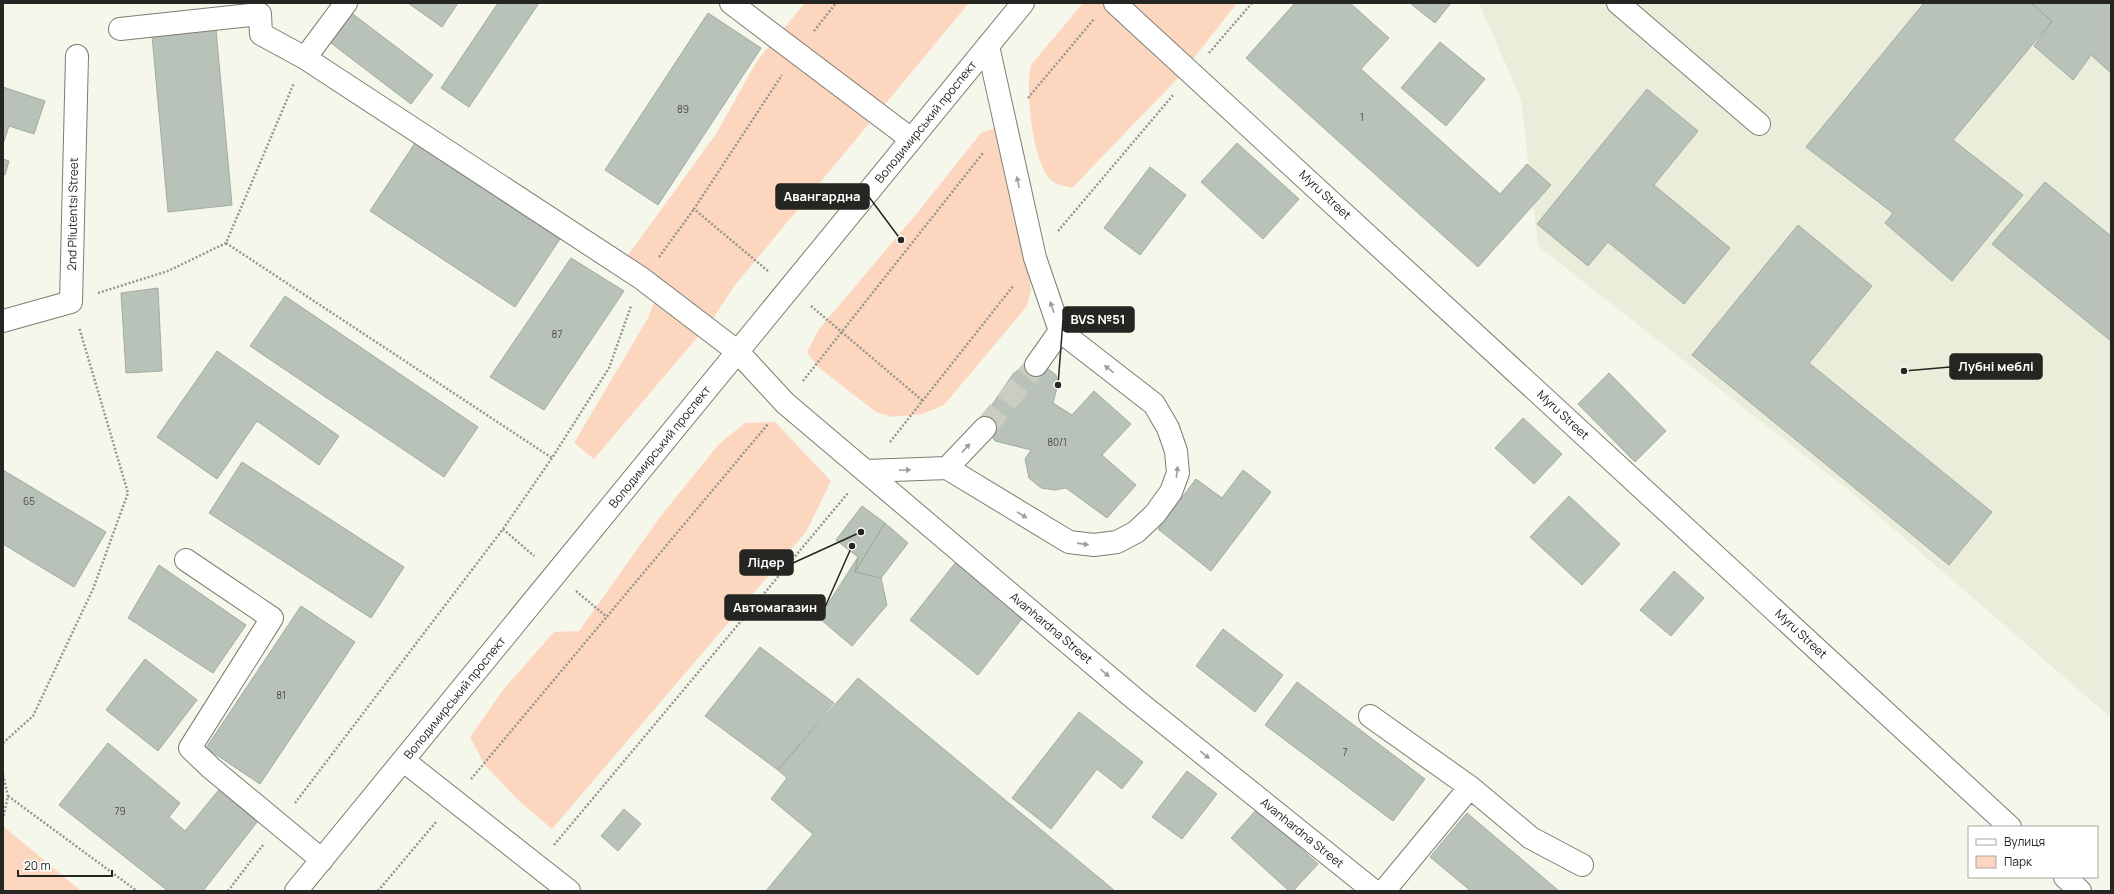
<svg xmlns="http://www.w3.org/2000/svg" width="2114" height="894" font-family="Manrope,sans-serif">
<rect width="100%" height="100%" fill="#f5f7ea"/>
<path fill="#eaedd9" d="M 1479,3 L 2111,3 L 2111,718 L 1857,497 L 1538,246 L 1521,99 Z"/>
<path fill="#fdd6c0" d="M 805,3 L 969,3 L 735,285 L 712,320 L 594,459 L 574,443 L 648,318 L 662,281 L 626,258 L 716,134 L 757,61 Z
M 1083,3 L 1237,3 L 1179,77 L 1072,188 C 1066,186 1057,185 1052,181 C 1032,164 1025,89 1031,65 Z
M 995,128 L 1023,228 L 1031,291 L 1027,306 L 944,405 L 922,414 L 892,417 L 876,412 L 818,367 L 807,352 L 819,329 L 918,212 L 981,133 Z
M 775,422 L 831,481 L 806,532 L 552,829 L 518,800 L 484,764 L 470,737 L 503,690 L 554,632 L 579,631 L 660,517 L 719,444 L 745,423 Z
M 3,826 L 81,891 L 3,891 Z"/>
<path fill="#b9c2b8" stroke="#a2aca2" d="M 408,3 L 458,3 L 442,27 Z
M 498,3 L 539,3 L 469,107 L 441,88 Z
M 1295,3 L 1350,3 L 1389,38 L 1361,69 L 1500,194 L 1527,164 L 1551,185 L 1478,267 L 1246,58 Z
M 1410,3 L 1451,3 L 1435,23 Z
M 1924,3 L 2031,3 L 2052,21 L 1953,140 L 2023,195 L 1952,281 L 1885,223 L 1893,213 L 1806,147 Z
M 2031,3 L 2111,3 L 2111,73 L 2091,55 L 2073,80 L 2034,46 L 2052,21 Z
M 349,11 L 433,75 L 411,104 L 327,40 Z
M 708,13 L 761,48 L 658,205 L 605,170 Z
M 216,29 L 232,205 L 168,212 L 152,36 Z
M 1440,42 L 1485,79 L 1446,126 L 1401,88 Z
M 3,87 L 45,101 L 34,134 L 9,126 L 3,144 Z
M 1647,89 L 1698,131 L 1654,185 L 1730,248 L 1684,304 L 1608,242 L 1588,266 L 1537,224 Z
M 415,143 L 560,239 L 515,307 L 370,211 Z
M 1237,143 L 1299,199 L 1263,239 L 1201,182 Z
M 3,159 L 9,161 L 5,175 L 3,174 Z
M 1150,167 L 1186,195 L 1140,255 L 1104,228 Z
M 2045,182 L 2111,236 L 2111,341 L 1992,244 Z
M 1798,225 L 1872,286 L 1809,363 L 1992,512 L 1949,565 L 1692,355 Z
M 571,258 L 624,291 L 544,410 L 490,377 Z
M 158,288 L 162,371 L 126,373 L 121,293 Z
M 285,296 L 478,427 L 444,477 L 250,346 Z
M 217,351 L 339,436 L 319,465 L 257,421 L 217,479 L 157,437 Z
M 1036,365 L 1047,368 L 1056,375 L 1058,384 L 1053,403 L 1072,415 L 1094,391 L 1131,424 L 1102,455 L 1136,485 L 1107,518 L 1066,488 L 1055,490 L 1041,488 L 1029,478 L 1025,459 L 1031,450 L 995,441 L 981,421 L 1013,374 L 1022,367 Z
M 1609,373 L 1666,431 L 1635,462 L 1578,404 Z
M 1523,418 L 1562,454 L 1534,484 L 1495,448 Z
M 242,462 L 404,567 L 371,618 L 209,513 Z
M 3,470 L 106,532 L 74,587 L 3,544 Z
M 1243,470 L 1271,492 L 1211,571 L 1158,529 L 1196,479 L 1222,498 Z
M 1569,496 L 1620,544 L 1582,585 L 1530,537 Z
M 862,506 L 885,523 L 855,572 L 858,557 L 836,540 Z
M 885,523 L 908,543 L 881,578 L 855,572 Z
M 858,557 L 855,572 L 881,578 L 887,605 L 852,646 L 819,618 Z
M 956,562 L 1024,616 L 978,675 L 910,620 Z
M 159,565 L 246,625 L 213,673 L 128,618 Z
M 1674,571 L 1704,598 L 1671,636 L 1640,610 Z
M 301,606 L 355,642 L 260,784 L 206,748 Z
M 1223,629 L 1283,675 L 1255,712 L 1196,666 Z
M 760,647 L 834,703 L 778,770 L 705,716 Z
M 145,659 L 197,700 L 158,751 L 106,710 Z
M 858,678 L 1115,891 L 766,891 L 813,834 L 771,799 L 787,778 L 778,770 Z
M 1297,682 L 1425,779 L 1393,821 L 1265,725 Z
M 1079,712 L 1143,762 L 1122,789 L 1097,769 L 1051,829 L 1012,798 Z
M 108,743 L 180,803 L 169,817 L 185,831 L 222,786 L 261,817 L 203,891 L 168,891 L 59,805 Z
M 1187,771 L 1217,794 L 1182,839 L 1152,817 Z
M 624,809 L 641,824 L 618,851 L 601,836 Z
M 1257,809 L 1318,864 L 1293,891 L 1289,891 L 1231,838 Z
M 1467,813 L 1559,891 L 1471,891 L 1430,857 Z"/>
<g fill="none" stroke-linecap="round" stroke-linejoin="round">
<path stroke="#cbcdc2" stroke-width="22" stroke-dasharray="22 11" stroke-linecap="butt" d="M 985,428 L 1036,365"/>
<g stroke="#7c7d72" stroke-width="24">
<path id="minor" d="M 346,3 L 305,58 L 641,278 L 738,352 L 785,403 L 1053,630 L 1136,700 L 1374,891
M 731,3 L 911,139
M 1115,3 L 2010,827
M 1618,3 L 1759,124
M 120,29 L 260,14 L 261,34 L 305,58
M 988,46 L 1035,258 L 1060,331 L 1036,365
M 3,321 L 71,302 L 77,56
M 947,468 L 985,428
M 866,471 L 947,468 L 1069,542 L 1094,545 L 1117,542 L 1136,532 L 1155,514 L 1171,492 L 1178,473 L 1176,451 L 1168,428 L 1154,404 L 1060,331
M 186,560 L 272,618 L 190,748 L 211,768 L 322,860
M 1370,716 L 1470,787 L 1531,838 L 1582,865
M 404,761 L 569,891
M 2065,877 L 2080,891
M 1384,891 L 1470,787"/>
</g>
<g stroke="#7c7d72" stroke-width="24">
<path id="major" d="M 296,891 L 1023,3"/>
</g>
<path stroke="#95978e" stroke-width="2.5" stroke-dasharray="2 2" stroke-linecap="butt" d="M 814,31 L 836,3
M 1209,53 L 1252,3
M 1028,98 L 1094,19
M 1058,231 L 1174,94
M 226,243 L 552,458
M 659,257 L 694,209
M 768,271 L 694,209 L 782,75
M 98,293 L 168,271 L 226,243 L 294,83
M 811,306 L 923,401
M 803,381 L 983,153
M 890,442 L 1014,285
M 503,529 L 534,556
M 576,591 L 607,617
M 3,743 L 33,716 L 93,589 L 128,493 L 79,327
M 3,775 L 8,796 L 3,818
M 471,779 L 768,424
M 8,796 L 137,891
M 295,803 L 503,529 L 552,458 L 609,368 L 631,306
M 554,845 L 848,493
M 228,891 L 263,845
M 378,891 L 436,822"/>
<use href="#minor" stroke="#fff" stroke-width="22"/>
<use href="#major" stroke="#fff" stroke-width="22"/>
</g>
<defs><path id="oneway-solid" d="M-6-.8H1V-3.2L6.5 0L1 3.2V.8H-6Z"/></defs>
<g fill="#9d9d9b">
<use href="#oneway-solid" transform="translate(1018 182) rotate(-102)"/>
<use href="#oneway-solid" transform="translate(1052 307) rotate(-109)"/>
<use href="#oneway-solid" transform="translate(1109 369) rotate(-142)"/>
<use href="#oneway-solid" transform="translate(966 448) rotate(-47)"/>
<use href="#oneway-solid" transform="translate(905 470) rotate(-2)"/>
<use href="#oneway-solid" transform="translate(1177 472) rotate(-83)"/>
<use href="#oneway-solid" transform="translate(1022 515) rotate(31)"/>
<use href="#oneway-solid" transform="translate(1083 544) rotate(8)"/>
<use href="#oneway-solid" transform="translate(1105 673) rotate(40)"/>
<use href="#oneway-solid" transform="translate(1205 755) rotate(39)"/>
</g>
<g text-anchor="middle" stroke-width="4" stroke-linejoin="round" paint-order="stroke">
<g font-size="10" fill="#4a4c47">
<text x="683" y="113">89</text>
<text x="1362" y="121">1</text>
<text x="557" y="338">87</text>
<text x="1057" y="446">80/1</text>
<text x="29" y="505">65</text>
<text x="281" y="699">81</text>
<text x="1345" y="756">7</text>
<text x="120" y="815">79</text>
</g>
<g font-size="12" fill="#252521" stroke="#fff">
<text transform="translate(926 122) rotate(-51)" y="4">Володимирський проспект</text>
<text transform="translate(1325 195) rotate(43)" y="4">Myru Street</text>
<text transform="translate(73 214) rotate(-89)" y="4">2nd Pliutentsi Street</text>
<text transform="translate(1563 415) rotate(43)" y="4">Myru Street</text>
<text transform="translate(660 447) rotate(-51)" y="4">Володимирський проспект</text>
<text transform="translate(1051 628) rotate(40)" y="4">Avanhardna Street</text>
<text transform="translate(1801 634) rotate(43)" y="4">Myru Street</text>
<text transform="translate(455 698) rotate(-51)" y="4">Володимирський проспект</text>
<text transform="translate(1302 833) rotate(39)" y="4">Avanhardna Street</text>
</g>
</g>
<path fill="none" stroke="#252521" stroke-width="1.5" d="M901 240L869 197M1058 385L1063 320M1904 371L1950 367M861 532L793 563M852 546L825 607"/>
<g fill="#252521" stroke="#fff" stroke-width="1.5">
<circle cx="901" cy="240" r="4"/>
<circle cx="1058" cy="385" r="4"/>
<circle cx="1904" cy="371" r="4"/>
<circle cx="861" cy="532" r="4"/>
<circle cx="852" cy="546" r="4"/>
</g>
<g fill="#252521" stroke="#252521" stroke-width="1.5">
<rect x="776" y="184" width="93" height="25" rx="4"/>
<rect x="1063" y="307" width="71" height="25" rx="4"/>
<rect x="1950" y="354" width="92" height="25" rx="4"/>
<rect x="740" y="550" width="53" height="25" rx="4"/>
<rect x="725" y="595" width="100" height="25" rx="4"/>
</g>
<g font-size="13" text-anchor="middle" font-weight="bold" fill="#fff">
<text x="822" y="201">Авангардна</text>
<text x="1098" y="324">BVS №51</text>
<text x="1996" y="371">Лубні меблі</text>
<text x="766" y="567">Лідер</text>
<text x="775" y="612">Автомагазин</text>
</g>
<rect width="2114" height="894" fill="none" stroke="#252521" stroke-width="8"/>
<rect x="1968" y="826" width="130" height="52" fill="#ffffff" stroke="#a8a8a6"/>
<rect x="1976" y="839" width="20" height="6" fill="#ffffff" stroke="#a8a8a6"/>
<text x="2004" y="846" font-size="12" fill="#252521">Вулиця</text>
<rect x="1976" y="856" width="20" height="12" fill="#fdd6c0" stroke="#a8a8a6"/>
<text x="2004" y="866" font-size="12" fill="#252521">Парк</text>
<path d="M18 870v6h94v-6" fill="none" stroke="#252521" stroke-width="2"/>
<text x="24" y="870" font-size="12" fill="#252521" stroke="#ffffff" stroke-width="3" paint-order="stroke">20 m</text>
</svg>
